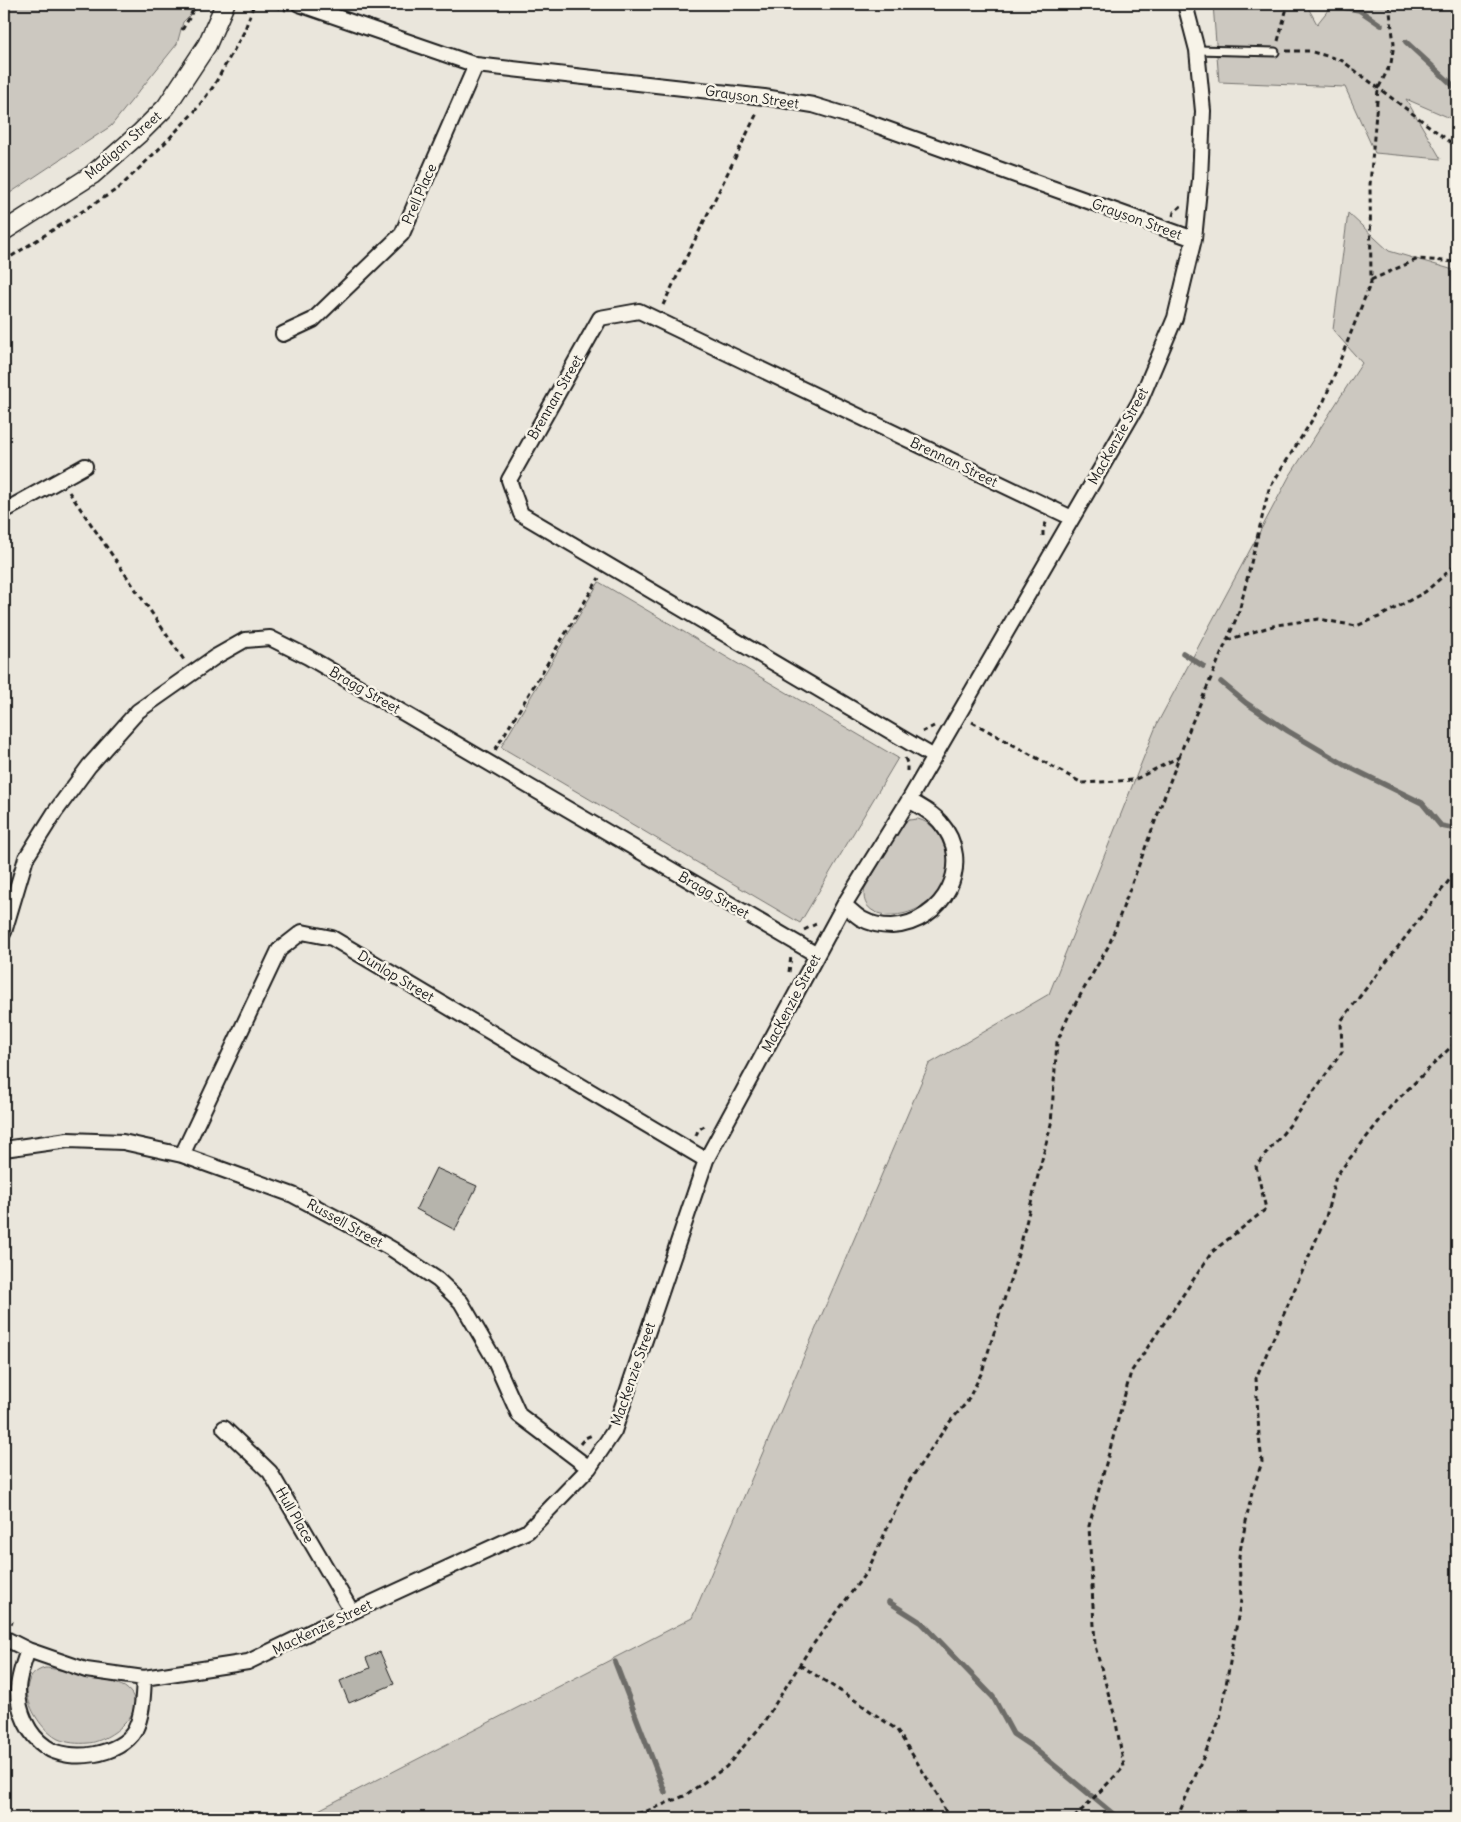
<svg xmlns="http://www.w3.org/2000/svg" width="1461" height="1822" font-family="Delius,sans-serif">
<rect width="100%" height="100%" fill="#eae6dc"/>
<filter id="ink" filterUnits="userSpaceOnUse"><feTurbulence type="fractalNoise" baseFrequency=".02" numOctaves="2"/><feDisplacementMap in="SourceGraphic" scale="10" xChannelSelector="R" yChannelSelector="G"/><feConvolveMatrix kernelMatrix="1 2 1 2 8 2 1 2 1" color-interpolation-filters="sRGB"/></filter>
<g filter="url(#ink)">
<path fill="#ccc8c0" stroke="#74726e" d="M 4,4 L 201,4 L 183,22 L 177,44 L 111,126 L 4,197 Z
M 1213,4 L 1306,4 L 1317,24 L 1333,4 L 1457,4 L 1457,121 L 1406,99 L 1441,159 L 1375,153 L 1345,87 L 1219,82 Z
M 1348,213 L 1389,251 L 1457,271 L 1457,1818 L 303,1818 L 692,1618 L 929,1064 L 1049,994 L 1157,724 L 1289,477 L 1362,363 L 1333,330 Z
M 599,582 L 898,758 L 800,923 L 501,747 Z
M 918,819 C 932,823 938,832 944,845 C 948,852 948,859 947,867 C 943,922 854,931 865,888 L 903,824 L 909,820 Z
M 45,1668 C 56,1668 120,1682 126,1688 C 153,1709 109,1742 88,1743 C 78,1744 67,1743 58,1739 C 35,1727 9,1678 45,1668 Z"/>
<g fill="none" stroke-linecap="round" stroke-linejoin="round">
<path stroke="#6d6c68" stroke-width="5.5" d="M 1326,4 L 1359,10 L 1381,25
M 1406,42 L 1457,89
M 1183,653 L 1203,666
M 1221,682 L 1246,703 L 1288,731 L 1347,766 L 1422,803 L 1441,826 L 1457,829
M 889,1602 L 922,1623 L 993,1697 L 1013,1734 L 1031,1746 L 1118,1818
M 615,1662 L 665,1792
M 672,1817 L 672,1818"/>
</g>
<path fill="#b6b4ac" stroke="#1c1c1c" d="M 436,1168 L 477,1186 L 455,1230 L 416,1209 Z
M 380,1652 L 394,1684 L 349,1703 L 340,1681 L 370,1668 L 366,1658 Z"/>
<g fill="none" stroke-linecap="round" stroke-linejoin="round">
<g stroke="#1c1c1c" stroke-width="11">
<path id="service" d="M 1197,50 L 1275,52"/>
</g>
<g stroke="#1c1c1c" stroke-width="18">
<path id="minor" d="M 299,4 L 476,65 L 764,97 L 813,105 L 859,119 L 1194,239
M 283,334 L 313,320 L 402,234 L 476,65
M 4,511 L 85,466
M 934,757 L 521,514 L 509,480 L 600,318 L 639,311 L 1072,518
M 844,905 C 850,909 856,916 862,919 C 871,924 883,926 892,926 C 944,923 976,863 940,822 C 932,812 920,807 909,800
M 4,932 L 26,858 L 55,812 L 89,766 L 138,711 L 215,657 L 245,640 L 270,638 L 308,657 L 817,955
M 4,1149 L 68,1140 L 123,1142 L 182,1155 L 293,1195 L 344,1222 L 392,1249 L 438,1280 L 461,1302 L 493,1357 L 519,1415 L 589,1468
M 182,1155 L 279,950 L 302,932 L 332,938 L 706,1160
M 224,1428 L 270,1472 L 352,1612
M 4,1638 L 28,1650 L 86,1670 L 144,1678 L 248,1662 L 352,1612 L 528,1531 L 589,1468 L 614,1431 L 706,1160 L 844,905 L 909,800 L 1140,401 L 1175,318 L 1194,239 L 1200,179 L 1203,111 L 1197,50 L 1185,4
M 28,1650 C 24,1662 18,1677 18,1690 C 18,1711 28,1735 46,1747 C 69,1763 121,1756 135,1730 C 143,1714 143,1695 144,1678"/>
</g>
<g stroke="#1c1c1c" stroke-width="21">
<path id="tertiary" d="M 4,231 L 92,175 L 140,133 L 166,107 L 207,45 L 225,4"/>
</g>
<path stroke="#1c1c1c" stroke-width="3" stroke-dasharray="5 4" stroke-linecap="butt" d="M 254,4 L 263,4
M 267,4 L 286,10
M 182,30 L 190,17 L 195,4
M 1278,41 L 1288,4
M 1286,51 L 1309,51 L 1341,60 L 1457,147
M 1173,216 L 1174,212 L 1181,206
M 4,261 L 119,188 L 161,147 L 195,111 L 213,87 L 244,32 L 254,4
M 1371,280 L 1418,259 L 1457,262
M 663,305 L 758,111
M 69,492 L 184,660
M 1043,536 L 1043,529 L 1047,521
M 1227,640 L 1276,625 L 1319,619 L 1356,626 L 1379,617 L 1425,592 L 1457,564
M 972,722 L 1082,783 L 1134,780 L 1179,757
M 922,732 L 934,726
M 495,750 L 599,578
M 905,758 L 907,763 L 907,771
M 804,930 L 816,924
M 789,972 L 791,956
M 696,1136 L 698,1130 L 706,1125
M 580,1444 L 585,1438 L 592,1435
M 4,1617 L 13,1623
M 800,1665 L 859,1703 L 897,1730 L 937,1794 L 949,1818
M 620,1818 L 647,1811 L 684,1796 L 726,1767 L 762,1725 L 809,1650 L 868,1570 L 908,1483 L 948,1424 L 967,1402 L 982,1372 L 1019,1251 L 1051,1124 L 1057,1042 L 1069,1015 L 1109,945 L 1191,725 L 1239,612 L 1269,489 L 1324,401 L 1371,282 L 1370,185 L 1378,89 L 1391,63 L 1394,44 L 1389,4
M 1074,1818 L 1124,1767 L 1115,1717 L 1095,1646 L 1089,1526 L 1131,1372 L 1212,1252 L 1266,1209 L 1256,1166 L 1289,1126 L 1342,1052 L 1341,1021 L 1457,870
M 1177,1818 L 1220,1719 L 1241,1600 L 1239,1556 L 1252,1492 L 1262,1462 L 1259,1436 L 1256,1378 L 1326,1217 L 1336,1176 L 1391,1106 L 1457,1041"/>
<use href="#service" stroke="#f7f3e8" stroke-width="7"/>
<use href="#minor" stroke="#f7f3e8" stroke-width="14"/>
<use href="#tertiary" stroke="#f7f3e8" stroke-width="18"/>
</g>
</g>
<g text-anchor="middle" stroke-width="5" stroke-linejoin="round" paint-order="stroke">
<g font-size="14" fill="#1c1c1c" stroke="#f7f3e8">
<text transform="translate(752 97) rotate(8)" y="5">Grayson Street</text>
<text transform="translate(123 145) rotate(-41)" y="5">Madigan Street</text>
<text transform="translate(419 194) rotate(-66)" y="5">Prell Place</text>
<text transform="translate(1137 219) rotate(20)" y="5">Grayson Street</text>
<text transform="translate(555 397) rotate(-60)" y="5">Brennan Street</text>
<text transform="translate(1118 436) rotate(-61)" y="5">MacKenzie Street</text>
<text transform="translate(954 462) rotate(26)" y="5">Brennan Street</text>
<text transform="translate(365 690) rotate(30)" y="5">Bragg Street</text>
<text transform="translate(714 895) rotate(30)" y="5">Bragg Street</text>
<text transform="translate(396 976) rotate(31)" y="5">Dunlop Street</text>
<text transform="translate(791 1003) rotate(-62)" y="5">MacKenzie Street</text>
<text transform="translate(345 1223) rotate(29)" y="5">Russell Street</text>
<text transform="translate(633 1374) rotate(-71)" y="5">MacKenzie Street</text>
<text transform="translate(295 1515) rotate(60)" y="5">Hull Place</text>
<text transform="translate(322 1627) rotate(-26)" y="5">MacKenzie Street</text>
</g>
</g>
<rect width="1461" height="1822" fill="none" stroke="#f7f3e8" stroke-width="20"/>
<rect x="10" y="10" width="1441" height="1802" fill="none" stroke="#1c1c1c" stroke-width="2" filter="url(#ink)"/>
</svg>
